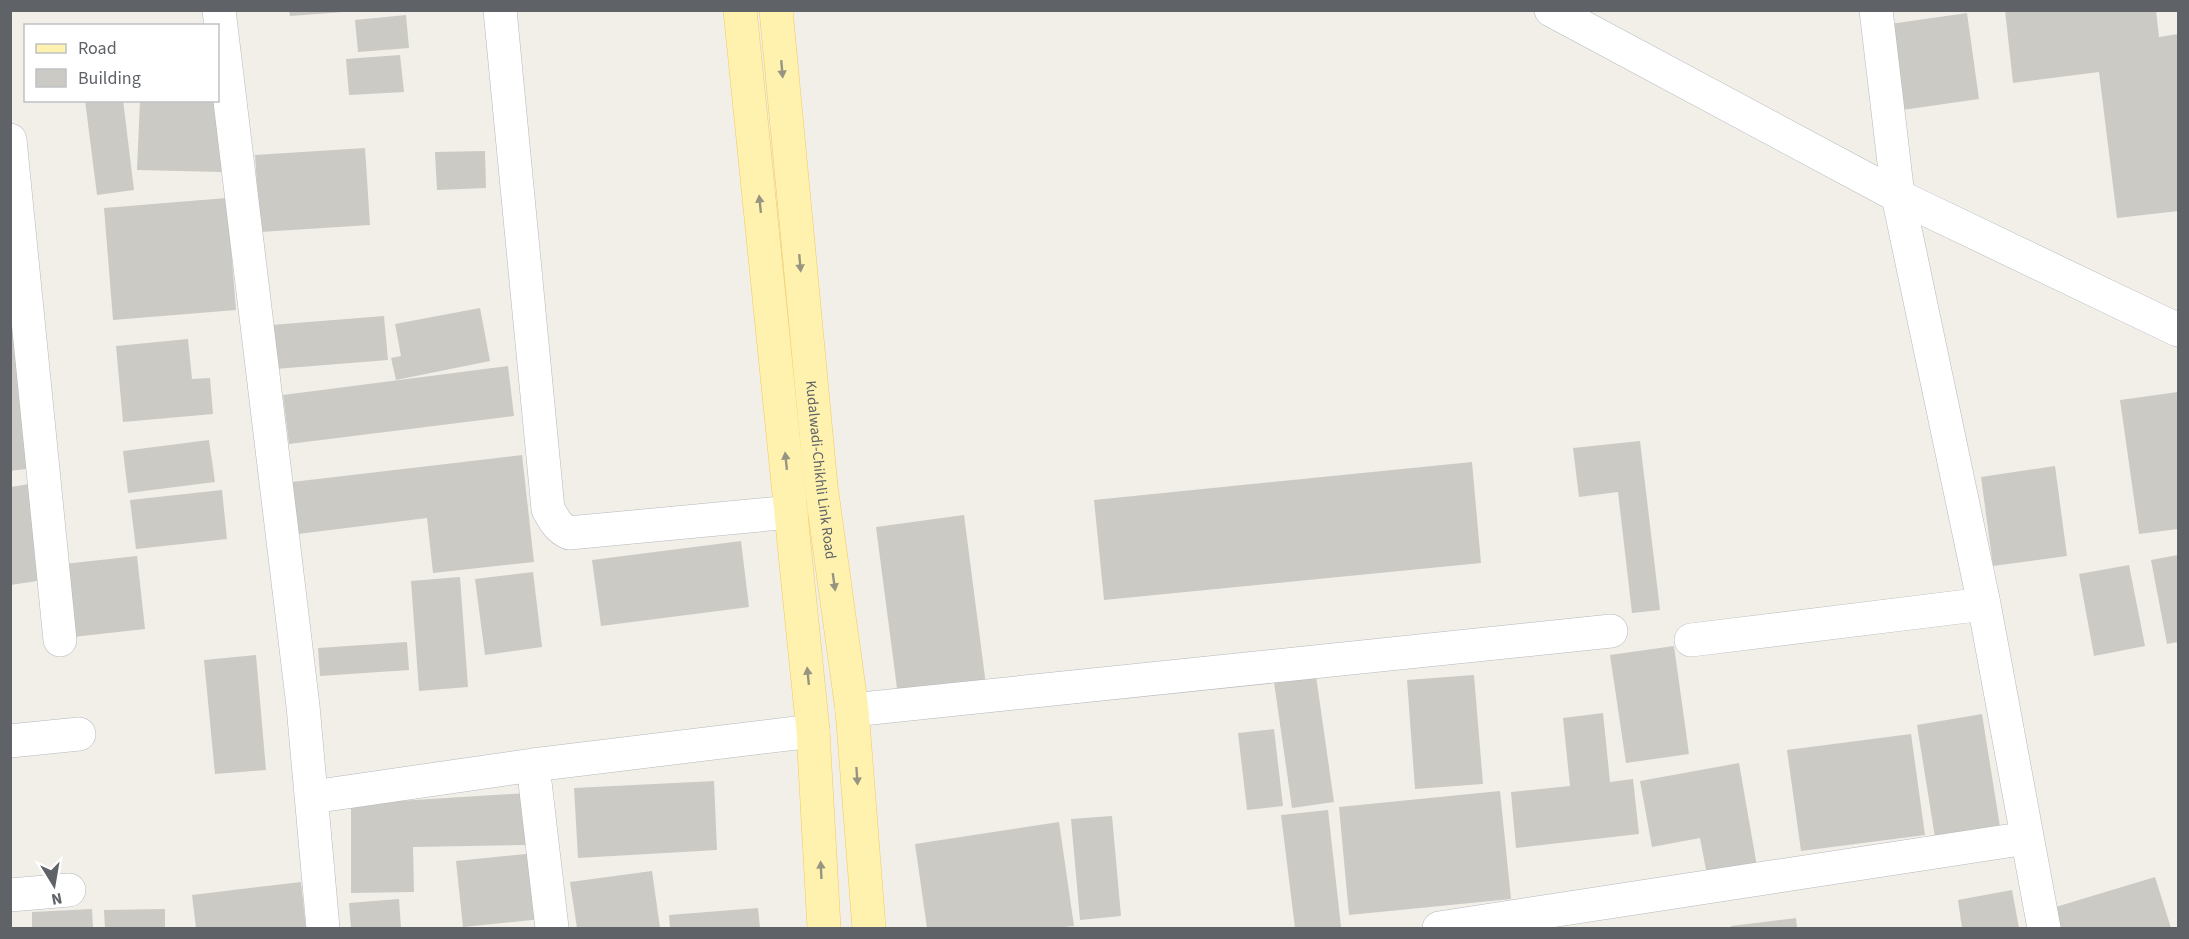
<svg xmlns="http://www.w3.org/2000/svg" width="2189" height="939" font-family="'Source Sans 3',sans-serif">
<rect width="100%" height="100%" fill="#f1efe8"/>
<path fill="#cccac5" d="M 289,10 L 344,10 L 344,12 L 290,16 Z
M 2005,10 L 2156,10 L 2159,37 L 2178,34 L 2178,211 L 2117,218 L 2099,72 L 2013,83 Z
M 1967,13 L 1979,99 L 1902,110 L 1890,24 Z
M 406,15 L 409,48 L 358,52 L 355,20 Z
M 400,55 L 404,92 L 349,95 L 346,59 Z
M 223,81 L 221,172 L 137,170 L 140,100 L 218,100 Z
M 85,100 L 123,100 L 134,190 L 97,195 Z
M 365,148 L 370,225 L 260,232 L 255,155 Z
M 485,151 L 486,188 L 437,190 L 435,152 Z
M 227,198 L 236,310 L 113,320 L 104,208 Z
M 480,308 L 490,361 L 396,380 L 391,358 L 401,356 L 395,324 Z
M 10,313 L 15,313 L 34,468 L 10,471 Z
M 384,316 L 388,360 L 275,369 L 271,325 Z
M 188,339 L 192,379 L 210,378 L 213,414 L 123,422 L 116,346 Z
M 508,366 L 514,416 L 289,444 L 283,395 Z
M 2178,392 L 2178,529 L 2139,534 L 2120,400 Z
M 209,440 L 215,482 L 128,493 L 123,451 Z
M 1640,441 L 1660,610 L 1632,613 L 1618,492 L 1579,497 L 1573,448 Z
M 522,455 L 534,562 L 433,573 L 427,518 L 298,534 L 292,482 Z
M 1472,462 L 1481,563 L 1104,600 L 1094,500 Z
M 2055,466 L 2067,556 L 1993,566 L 1981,477 Z
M 30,484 L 44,580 L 10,585 L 10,487 Z
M 222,490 L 227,539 L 136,549 L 130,500 Z
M 964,515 L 986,685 L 898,696 L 876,527 Z
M 741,541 L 749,607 L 601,626 L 592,560 Z
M 2178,555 L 2178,642 L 2167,644 L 2151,560 Z
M 137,556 L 145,629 L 73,637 L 64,564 Z
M 2129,565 L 2145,646 L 2094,656 L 2079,574 Z
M 533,572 L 542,647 L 485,655 L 475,579 Z
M 460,577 L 468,687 L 419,691 L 411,581 Z
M 407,642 L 409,670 L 320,676 L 318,648 Z
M 1674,646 L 1689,754 L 1626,763 L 1610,655 Z
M 256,655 L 266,770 L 215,774 L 204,660 Z
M 1315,669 L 1334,802 L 1292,808 L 1273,675 Z
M 1474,675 L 1483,784 L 1415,789 L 1407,680 Z
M 1603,713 L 1610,782 L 1633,779 L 1639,834 L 1516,848 L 1511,792 L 1570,786 L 1563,718 Z
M 1982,714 L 2001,833 L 1936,844 L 1917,725 Z
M 1274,729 L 1283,806 L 1247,810 L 1238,733 Z
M 1911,734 L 1925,835 L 1801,851 L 1787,750 Z
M 1739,763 L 1759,878 L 1709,886 L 1700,838 L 1652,847 L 1640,781 Z
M 714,781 L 717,850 L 578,858 L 574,788 Z
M 1500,791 L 1511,899 L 1349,915 L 1339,807 Z
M 526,793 L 527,845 L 413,847 L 414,892 L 351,893 L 351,804 Z
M 1328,810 L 1341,927 L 1295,928 L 1281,815 Z
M 1112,816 L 1121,916 L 1080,920 L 1071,819 Z
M 1059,822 L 1074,926 L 1054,928 L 927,928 L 915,844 Z
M 536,853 L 542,919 L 463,927 L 456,861 Z
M 652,871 L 660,928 L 577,928 L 570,882 Z
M 2155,877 L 2171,928 L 2055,928 L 2049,909 Z
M 301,882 L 306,928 L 196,928 L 192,895 Z
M 2012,890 L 2019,928 L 1962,928 L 1958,900 Z
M 399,899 L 401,928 L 351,928 L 349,903 Z
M 758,908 L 760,928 L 670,928 L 669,915 Z
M 92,909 L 93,928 L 32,928 L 32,912 Z
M 165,909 L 165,928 L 105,928 L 104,910 Z
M 1796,918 L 1797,928 L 1731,928 L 1731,926 Z"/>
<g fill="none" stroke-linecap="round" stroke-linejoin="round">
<g stroke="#b5b8bc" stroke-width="34">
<path id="minor" d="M 219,10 L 303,706 L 323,928
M 500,10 L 548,509 C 554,520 558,528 569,533 L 791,512
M 1551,10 L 1898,196 L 2178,330
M 1876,10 L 1898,196 L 1984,604 L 2044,928
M 10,140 L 60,640
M 1691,640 L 1984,604
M 852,710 L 1611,631
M 10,741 L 79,734
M 533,765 L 813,731
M 312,797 L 533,765 L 552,928
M 10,895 L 69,890
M 1439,928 L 2027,838"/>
</g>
<g stroke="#f2c960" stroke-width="34">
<g id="major">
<path d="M 740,10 L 813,731 L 824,928"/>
<path id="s1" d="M 776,10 L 821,486 L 852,710 L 869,928"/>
</g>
</g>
<use href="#minor" stroke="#fff" stroke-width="33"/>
<use href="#major" stroke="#fff2af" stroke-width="33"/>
</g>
<defs><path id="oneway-solid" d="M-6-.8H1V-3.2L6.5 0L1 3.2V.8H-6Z" transform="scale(1.5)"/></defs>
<g fill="#979581">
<use href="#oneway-solid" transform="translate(782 69) rotate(85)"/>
<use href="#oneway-solid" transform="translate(760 204) rotate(-96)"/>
<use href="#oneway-solid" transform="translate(800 263) rotate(85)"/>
<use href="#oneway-solid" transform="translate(786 461) rotate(-96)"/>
<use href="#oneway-solid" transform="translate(834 582) rotate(82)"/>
<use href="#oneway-solid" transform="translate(808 676) rotate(-96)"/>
<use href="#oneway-solid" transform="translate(857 776) rotate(86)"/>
<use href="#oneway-solid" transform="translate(821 870) rotate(-93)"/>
</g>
<g text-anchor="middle" stroke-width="6" stroke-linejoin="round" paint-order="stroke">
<g font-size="15" fill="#5f6368" stroke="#fff">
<text dy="5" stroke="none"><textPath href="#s1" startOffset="462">Kudalwadi-Chikhli Link Road</textPath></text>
</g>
</g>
<rect width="2189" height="939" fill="none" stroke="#5f6368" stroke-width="24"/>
<rect x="24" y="24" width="195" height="78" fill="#ffffff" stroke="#bfc1c3" stroke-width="1.5"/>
<rect x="36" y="44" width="30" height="9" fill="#fff2af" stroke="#bfc1c3" stroke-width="1.5"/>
<text x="78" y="54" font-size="18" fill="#5f6368">Road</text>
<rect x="36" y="69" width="30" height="18" fill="#cccac5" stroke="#bfc1c3" stroke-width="1.5"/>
<text x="78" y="84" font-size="18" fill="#5f6368">Building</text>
<g transform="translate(54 885) rotate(169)" stroke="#ffffff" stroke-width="4.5" paint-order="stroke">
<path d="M0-4.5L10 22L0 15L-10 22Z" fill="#5f6368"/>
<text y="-9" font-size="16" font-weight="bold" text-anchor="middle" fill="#5f6368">N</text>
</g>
</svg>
